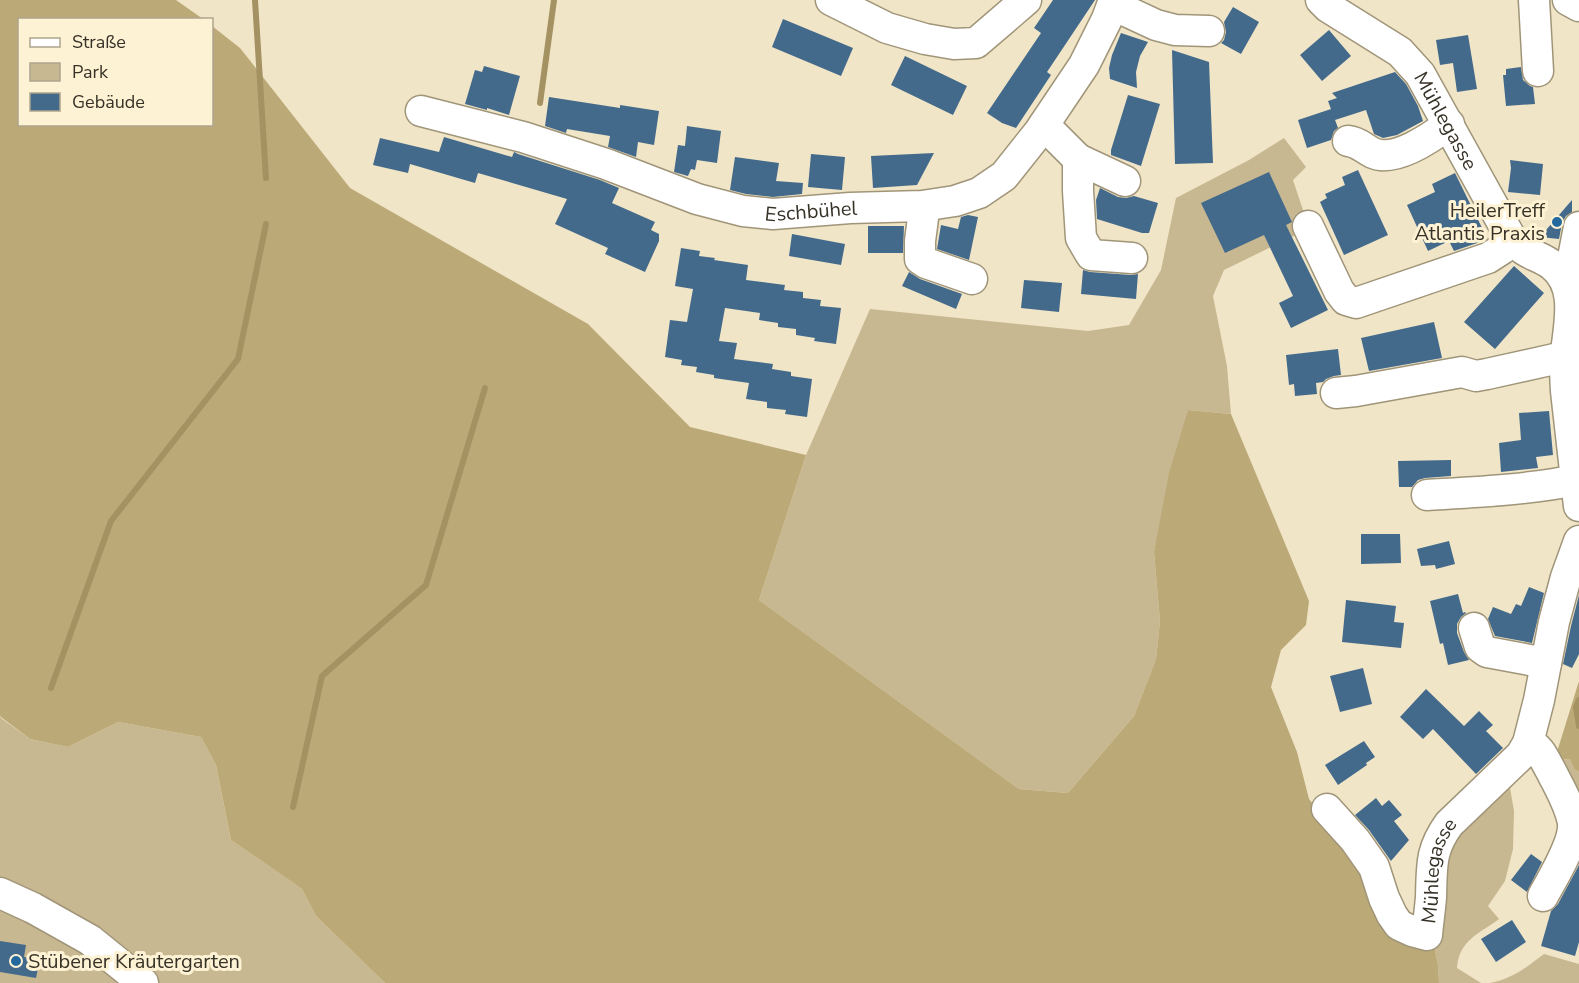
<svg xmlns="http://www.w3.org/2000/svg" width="1579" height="983" font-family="'Nunito Sans',sans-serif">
<rect width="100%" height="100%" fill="#f1e5c7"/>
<path fill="#c8b891" d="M 1284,138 L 1306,167 L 1293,180 L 1306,219 L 1302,232 L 1224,270 L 1213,296 L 1227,366 L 1231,414 L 1188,410 L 1154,552 L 1160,621 L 1156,659 L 1134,716 L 1068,793 L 1019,789 L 759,600 L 806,455 L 870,309 L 1088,331 L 1129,325 L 1161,270 L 1176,198 L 1249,160 Z
M 0,715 L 1,718 L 30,739 L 68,747 L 118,722 L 201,737 L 216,765 L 231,840 L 302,889 L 316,916 L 385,983 L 0,983 Z
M 1570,759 L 1574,769 L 1579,772 L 1579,802 L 1558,760 Z
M 1508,776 L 1514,811 L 1513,849 L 1505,881 L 1488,906 L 1499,919 C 1479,934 1459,940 1457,968 L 1481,983 L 1439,983 L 1438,965 L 1432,936 L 1439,852 Z
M 1544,954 L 1579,964 L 1579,983 L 1490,983 C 1512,979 1527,967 1544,954 Z"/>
<path fill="#bca978" d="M 0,0 L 176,0 L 203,19 L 20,20 L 20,124 L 212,124 L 212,26 L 240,48 L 350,188 L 588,324 L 690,427 L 806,455 L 759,600 L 1019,789 L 1068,793 L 1134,716 L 1156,659 L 1160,621 L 1154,552 L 1169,473 L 1188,410 L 1231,414 L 1309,601 L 1306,625 L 1281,650 L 1271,687 L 1297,752 L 1309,799 L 1347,846 L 1373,887 L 1432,936 L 1438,965 L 1439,983 L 385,983 L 316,916 L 302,889 L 231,840 L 216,765 L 201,737 L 118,722 L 68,747 L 30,739 L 1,717 L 0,715 Z
M 1579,681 L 1579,772 L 1574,769 L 1570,759 L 1558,760 L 1557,752 Z"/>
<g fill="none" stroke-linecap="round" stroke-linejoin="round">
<path stroke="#a59262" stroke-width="6" d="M 255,0 L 266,178
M 540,103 L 554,0
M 51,688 L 111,521 L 238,359 L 266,224
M 1579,700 L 1576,707 L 1579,726
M 293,807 L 322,676 L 426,585 L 485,388"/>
</g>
<path fill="#436a8b" d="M 1053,0 L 1095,0 L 1047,72 L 1051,75 L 1016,128 L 1002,123 L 987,113 L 1041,33 L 1034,28 Z
M 1233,7 L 1259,22 L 1241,54 L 1221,43 L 1224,40 L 1226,32 L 1224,22 Z
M 783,19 L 853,48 L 841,76 L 772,47 Z
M 1329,30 L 1351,56 L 1322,81 L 1300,55 Z
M 1121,33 L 1148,42 L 1140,56 L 1136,72 L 1137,88 L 1110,79 L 1109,68 L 1112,55 Z
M 1468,35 L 1477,89 L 1457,92 L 1453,63 L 1440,65 L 1436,40 Z
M 1172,50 L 1209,62 L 1213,163 L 1175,164 Z
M 905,56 L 967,86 L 953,115 L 891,85 Z
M 484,66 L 520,76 L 509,115 L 487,108 L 487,110 L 465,104 L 475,70 L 482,72 Z
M 1521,67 L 1523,80 L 1530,86 L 1533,87 L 1535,104 L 1506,106 L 1503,75 L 1506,75 L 1506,69 Z
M 1395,72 L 1406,84 L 1418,106 L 1423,121 L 1397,135 L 1383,138 L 1374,134 L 1366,110 L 1335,120 L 1328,101 L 1337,98 L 1332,93 Z
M 1128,95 L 1160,104 L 1141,166 L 1111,155 L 1111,150 Z
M 549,97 L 620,108 L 620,105 L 659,111 L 654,145 L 638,142 L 636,157 L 608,147 L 610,136 L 567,129 L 566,133 L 545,126 Z
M 1331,109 L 1338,128 L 1334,131 L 1331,140 L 1307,148 L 1298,120 Z
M 687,126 L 721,131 L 717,163 L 697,160 L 695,170 L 691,169 L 688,176 L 674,172 L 678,145 L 685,146 Z
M 444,137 L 512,157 L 514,152 L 518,154 L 600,180 L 619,188 L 612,203 L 655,222 L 651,230 L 659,234 L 659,241 L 645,272 L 605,254 L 608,248 L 555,224 L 567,199 L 478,173 L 475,183 L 410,164 L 408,173 L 373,165 L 380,138 L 439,152 Z
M 934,153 L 917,185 L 873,188 L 871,156 Z
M 811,154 L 845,157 L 842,190 L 808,187 Z
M 735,157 L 779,163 L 776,181 L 803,183 L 802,194 L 773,197 L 746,194 L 730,190 Z
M 1510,160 L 1543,164 L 1540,195 L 1508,192 L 1511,168 Z
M 1358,170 L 1388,235 L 1344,255 L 1320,202 L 1327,198 L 1325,194 L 1345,185 L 1342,177 Z
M 1269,172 L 1292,222 L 1286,225 L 1328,310 L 1291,328 L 1279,303 L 1293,296 L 1264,235 L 1225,253 L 1201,203 Z
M 1455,173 L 1487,238 L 1480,242 L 1454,251 L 1449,241 L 1428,251 L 1407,205 L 1435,192 L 1432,184 Z
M 1100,188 L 1118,197 L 1126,198 L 1134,196 L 1158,203 L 1149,233 L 1142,233 L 1097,219 L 1096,200 Z
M 1572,200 L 1572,212 L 1566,216 L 1562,223 L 1559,239 L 1540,237 Z
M 968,215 L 978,217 L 969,260 L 937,249 L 941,225 L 958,229 L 961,217 Z
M 868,226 L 904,226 L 903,253 L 868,253 Z
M 792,234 L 845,244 L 841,265 L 789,256 Z
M 681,248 L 700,251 L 699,256 L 715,258 L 714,260 L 748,265 L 746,280 L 785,285 L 784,290 L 803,292 L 803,298 L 821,300 L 820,306 L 841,308 L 836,344 L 814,341 L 815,338 L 796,335 L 796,329 L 778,327 L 778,323 L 759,320 L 760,313 L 725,308 L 719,341 L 737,343 L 734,359 L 773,364 L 772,369 L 791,372 L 791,376 L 812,379 L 807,417 L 785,414 L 786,410 L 767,408 L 767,402 L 746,399 L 749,383 L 714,378 L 714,375 L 696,372 L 697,367 L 681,365 L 682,360 L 665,357 L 670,320 L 687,322 L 693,289 L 675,286 Z
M 1514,266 L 1544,293 L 1495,349 L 1464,322 Z
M 1083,270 L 1090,272 L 1131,275 L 1138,274 L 1136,299 L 1081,294 Z
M 909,272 L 920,279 L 962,294 L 956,309 L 902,286 Z
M 1024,280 L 1062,283 L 1059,312 L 1021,308 Z
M 1434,322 L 1442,358 L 1369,371 L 1361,338 Z
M 1338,349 L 1341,375 L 1334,376 L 1326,379 L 1323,382 L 1316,383 L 1317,394 L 1295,396 L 1294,384 L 1289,385 L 1286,355 Z
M 1549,411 L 1553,455 L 1536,457 L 1538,468 L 1501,472 L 1499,443 L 1521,440 L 1519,413 Z
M 1451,460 L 1451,476 L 1425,478 L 1418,480 L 1412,487 L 1399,487 L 1398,461 Z
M 1361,534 L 1400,534 L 1401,563 L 1361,564 Z
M 1449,541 L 1455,564 L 1436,569 L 1435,565 L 1421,566 L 1417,549 Z
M 1529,587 L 1544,593 L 1532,643 L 1495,636 L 1488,619 L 1493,607 L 1511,614 L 1516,604 L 1521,606 Z
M 1458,594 L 1463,613 L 1465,612 L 1466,613 L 1461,617 L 1457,624 L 1457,633 L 1464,652 L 1469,660 L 1448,665 L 1443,643 L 1440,644 L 1430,601 Z
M 1579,595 L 1579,654 L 1572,668 L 1563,664 L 1571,626 Z
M 1346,600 L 1396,606 L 1394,622 L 1404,623 L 1401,648 L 1342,642 Z
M 1363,668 L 1372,704 L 1340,712 L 1330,676 Z
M 1426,689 L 1464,726 L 1479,711 L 1493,725 L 1486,731 L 1503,748 L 1476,774 L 1433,729 L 1423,739 L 1400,717 Z
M 1364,741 L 1375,757 L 1366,763 L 1367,765 L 1338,785 L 1325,765 Z
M 1376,798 L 1382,806 L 1389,800 L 1402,815 L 1394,821 L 1409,840 L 1391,861 L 1369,830 L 1355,815 Z
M 1531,854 L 1542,862 L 1527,892 L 1511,880 Z
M 1579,865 L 1579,942 L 1575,956 L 1541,946 L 1551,911 L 1558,904 Z
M 1512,920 L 1526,942 L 1496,962 L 1481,939 Z
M 0,941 L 26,945 L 24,957 L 40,959 L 36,978 L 0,972 Z"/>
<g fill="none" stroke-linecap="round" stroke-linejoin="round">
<g stroke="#a09579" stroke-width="33">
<g id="minor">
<path d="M 831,0 L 887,28 L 925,39 L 954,44 L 976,43 L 1026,0"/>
<path id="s1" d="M 1321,0 L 1328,7 L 1400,52 L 1420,74 L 1512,240 C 1515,243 1519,246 1523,249 C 1531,255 1543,258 1552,265 C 1579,286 1569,323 1566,353 C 1565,366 1565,378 1566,391 L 1579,506"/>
<path d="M 1534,0 L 1538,71"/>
<path d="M 1568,0 L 1579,6"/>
<path d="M 1113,5 L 1156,25 L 1175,30 L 1209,31"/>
<path id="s2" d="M 421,111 L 523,137 L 606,164 L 697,199 L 743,211 L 773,214 L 850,208 L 922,206 L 955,201 L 979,193 L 1004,176 L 1039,132 L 1084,65 L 1107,19 L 1114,0"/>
<path d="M 1044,125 L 1078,159 L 1125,181"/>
<path d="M 1348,141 C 1359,142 1364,149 1373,153 C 1395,163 1432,137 1449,124"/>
<path d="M 1078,159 L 1078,191 L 1081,238 L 1091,255 L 1132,258"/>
<path d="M 923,218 L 920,241 L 920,259 L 926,263 L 972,279"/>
<path d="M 1308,226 L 1339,291 L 1346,300 L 1356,303 L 1488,258 L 1502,249 L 1512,240"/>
<path d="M 1564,278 L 1571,268 L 1579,227"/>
<path d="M 1336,393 L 1356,391 L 1462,372 L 1476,376 L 1487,374 L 1559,358 L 1566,354"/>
<path d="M 1427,495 C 1477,492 1527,490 1576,480"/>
<path d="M 1474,628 L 1480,647 L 1487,652 L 1546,663"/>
<path d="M 1528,743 C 1540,746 1545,761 1551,771 C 1559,787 1570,805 1573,823 C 1575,843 1552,879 1543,896"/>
<path id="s3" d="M 1327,809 L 1355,840 L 1374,867 L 1384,898 L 1392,915 L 1399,925 L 1412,931 L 1427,935 C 1428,923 1430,910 1431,897 C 1432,866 1430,850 1449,824 L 1521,755 L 1528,743 L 1539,700 L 1554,622 L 1566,577 L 1579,541"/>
<path d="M 0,893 L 33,908 L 90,940 L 143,983"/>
</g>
</g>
<use href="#minor" stroke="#fff" stroke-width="30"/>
</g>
<g fill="#23699e" stroke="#fef2d4" stroke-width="2">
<circle cx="1557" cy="222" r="6"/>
<circle cx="16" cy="961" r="6"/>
</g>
<g text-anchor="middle" stroke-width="6" stroke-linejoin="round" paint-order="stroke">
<g font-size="20" fill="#373227" stroke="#fef2d4">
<text dy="7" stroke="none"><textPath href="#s1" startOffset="178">Mühlegasse</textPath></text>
<text dy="7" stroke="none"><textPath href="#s2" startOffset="406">Eschbühel</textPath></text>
<text dy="7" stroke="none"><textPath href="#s3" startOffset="234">Mühlegasse</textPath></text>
</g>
<g font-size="20" fill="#373227" stroke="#fef2d4" text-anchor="end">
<text x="1545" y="217">HeilerTreff<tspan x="1545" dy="23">Atlantis Praxis</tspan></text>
<text x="28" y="968" text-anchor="start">Stübener Kräutergarten</text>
</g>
</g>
<rect x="18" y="18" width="195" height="108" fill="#fef2d4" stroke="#aea58f" stroke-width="1.5"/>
<rect x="30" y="38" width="30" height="9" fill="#ffffff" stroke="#aea58f" stroke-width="1.5"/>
<text x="72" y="48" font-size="18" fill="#373227">Straße</text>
<rect x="30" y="63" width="30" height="18" fill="#c8b891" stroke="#aea58f" stroke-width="1.5"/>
<text x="72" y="78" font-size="18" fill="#373227">Park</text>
<rect x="30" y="93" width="30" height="18" fill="#436a8b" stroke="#aea58f" stroke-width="1.5"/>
<text x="72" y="108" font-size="18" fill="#373227">Gebäude</text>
</svg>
